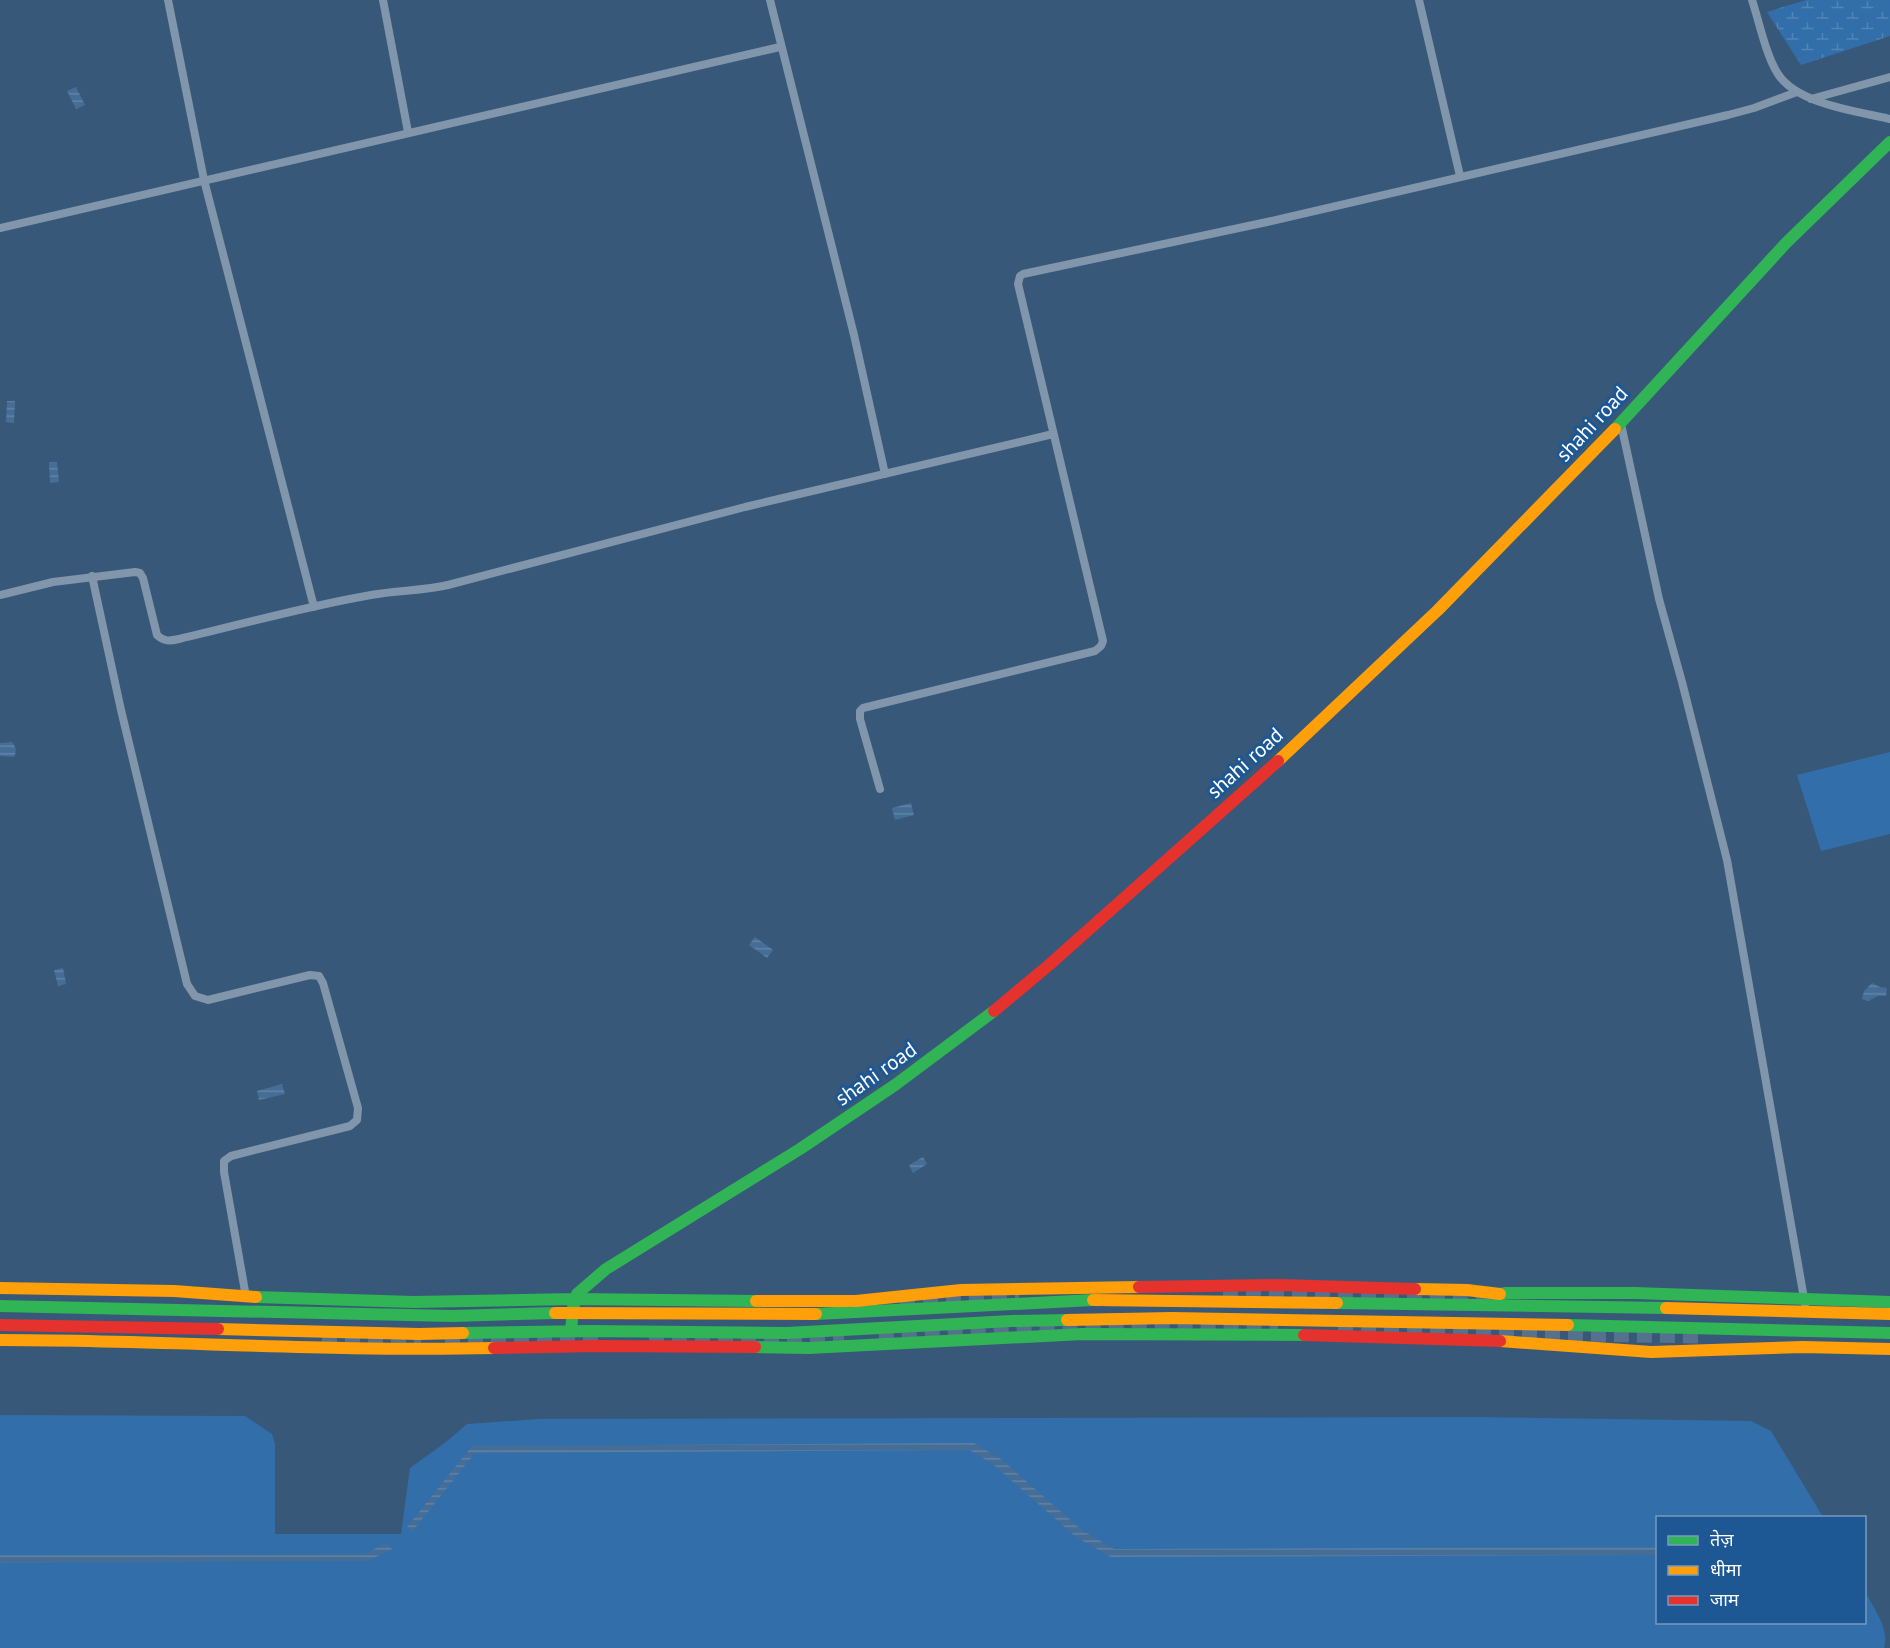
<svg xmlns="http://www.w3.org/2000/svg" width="1890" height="1648" font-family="'PT Sans','Noto Sans Devanagari',sans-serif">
<defs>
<pattern id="wetland-marsh" width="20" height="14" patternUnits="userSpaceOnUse" patternTransform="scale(1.5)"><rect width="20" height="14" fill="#326eaa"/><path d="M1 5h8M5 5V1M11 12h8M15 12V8" fill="none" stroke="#5184b7"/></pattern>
<pattern id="water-rules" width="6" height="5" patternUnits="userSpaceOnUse" patternTransform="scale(1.5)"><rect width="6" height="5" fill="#456d96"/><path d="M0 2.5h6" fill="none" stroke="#6183a6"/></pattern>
</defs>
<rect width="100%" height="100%" fill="#385879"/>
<path fill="#326eaa" d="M 1890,752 L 1890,834 L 1821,851 L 1797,775 Z
M 0,1415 L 245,1416 L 272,1434 L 275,1444 L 275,1534 L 401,1534 L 410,1468 L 446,1442 L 467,1424 L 539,1419 L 1474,1417 L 1751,1421 L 1771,1431 L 1823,1517 L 1658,1518 L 1658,1622 L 1864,1622 L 1865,1591 C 1873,1608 1890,1628 1884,1648 L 0,1648 Z"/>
<path fill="url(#wetland-marsh)" d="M 1806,0 L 1890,0 L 1890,36 L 1801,65 L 1767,12 Z"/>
<path fill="url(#water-rules)" d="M 76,87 L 85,105 L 76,109 L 67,91 Z
M 7,401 L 15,401 L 14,423 L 6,422 Z
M 49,462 L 57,462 L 59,482 L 50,483 Z
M 12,742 C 16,747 17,751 14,757 L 0,756 L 0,743 Z
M 911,803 L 914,815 L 895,820 L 892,808 Z
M 755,937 L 773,950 L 767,958 L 749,945 Z
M 63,968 L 66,984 L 58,986 L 54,970 Z
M 1872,983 L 1880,987 L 1887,988 L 1886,996 L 1878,996 L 1868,1001 L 1862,999 L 1864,991 Z
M 282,1084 L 285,1094 L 259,1100 L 257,1091 Z
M 923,1157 L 927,1164 L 913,1173 L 909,1165 Z
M 974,1443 L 1001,1459 L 1083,1531 L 1114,1549 L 1657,1547 L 1657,1555 L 1111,1557 L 1076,1537 L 995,1466 L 970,1450 L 475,1453 L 412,1532 L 407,1527 L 472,1446 Z
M 386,1543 L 392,1549 L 368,1561 L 0,1563 L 0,1555 L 365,1554 Z"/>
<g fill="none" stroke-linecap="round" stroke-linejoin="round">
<path stroke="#56718d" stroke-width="15" stroke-dasharray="15 8" stroke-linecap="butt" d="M 1223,1291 L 1493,1297
M 900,1302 L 1019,1294
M 1338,1330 L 1701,1336
M 879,1339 L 1009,1329 L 1172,1327 L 1278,1329
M 322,1341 L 421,1341
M 445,1341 L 601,1340
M 649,1341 L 844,1341"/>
<path stroke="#8196ab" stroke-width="8" d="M 168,0 L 204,180 L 314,607
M 383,0 L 408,132
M 770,0 L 854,335 L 885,474
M 1419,0 L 1460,176
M 1752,0 C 1759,21 1766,56 1778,74 C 1797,104 1856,111 1890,119
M 1811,99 L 1890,77
M 0,228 L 780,47
M 1621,424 L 1659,599 L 1682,682 L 1727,860 L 1805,1304
M 92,576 L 121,710 L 187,984 L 195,996 L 208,1000 L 310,975 L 319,976 L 323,983 L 358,1108 L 357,1120 L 350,1126 L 231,1156 L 224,1161 L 224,1172 L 246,1297
M 0,595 L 53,582 L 135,572 L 140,573 L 143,578 L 157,635 C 164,642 170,641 179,639 C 243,624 307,606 371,595 C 397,590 423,591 448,585 L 745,507 L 1053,434
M 880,789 L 860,719 L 860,711 L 863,708 L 1095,651 L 1101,646 L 1103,641 L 1018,284 L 1020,276 L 1023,274 L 1267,222 L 1728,115 L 1754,108 L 1797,92"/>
<path stroke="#30b455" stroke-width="12" d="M 1615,429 L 1786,243 L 1890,142
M 256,1297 L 413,1302 L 574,1299 L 756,1301
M 1499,1301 L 1500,1294 L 1506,1293 L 1635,1293 L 1890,1302
M 1337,1303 L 1666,1308
M 0,1306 L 452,1316 L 555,1313
M 816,1314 L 1093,1300
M 1568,1325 L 1890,1333
M 571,1331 L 573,1308 L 577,1294 L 606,1269 L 800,1149 L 895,1085 L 994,1011
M 463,1333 L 591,1331 L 787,1333 L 1011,1321 L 1067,1320
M 755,1347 L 809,1348 L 1083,1334 L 1304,1335"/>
<path stroke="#ff9f0a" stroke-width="12" d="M 1278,761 L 1438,610 L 1615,429
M 0,1288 L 174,1291 L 256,1297
M 1415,1289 L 1467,1290 L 1500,1294
M 1093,1300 L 1337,1303
M 756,1301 L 856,1301 L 961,1290 L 1139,1287
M 1666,1308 L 1890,1314
M 555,1313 L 816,1314
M 1067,1320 L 1172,1318 L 1568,1325
M 218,1329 L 419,1334 L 463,1333
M 0,1340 C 165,1340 329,1352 494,1348
M 1500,1341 L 1651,1352 L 1803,1347 L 1890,1349"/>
<path stroke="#e5322d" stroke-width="12" d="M 994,1011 L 1049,965 L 1278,761
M 1139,1287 L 1279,1285 L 1415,1289
M 0,1325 L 218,1329
M 1304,1335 L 1500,1341
M 494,1348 L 596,1346 L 755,1347"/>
</g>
<g text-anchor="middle" stroke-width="6" stroke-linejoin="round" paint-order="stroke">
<g font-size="21" fill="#fff" stroke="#1d5894">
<text transform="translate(1592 424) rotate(-47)" y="7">shahi road</text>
<text transform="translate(1245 763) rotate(-42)" y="7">shahi road</text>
<text transform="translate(876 1074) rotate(-35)" y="7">shahi road</text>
</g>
</g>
<rect x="1656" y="1516" width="210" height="108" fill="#1d5894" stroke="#779bbf" stroke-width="1.5"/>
<rect x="1668" y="1536" width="30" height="9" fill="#30b455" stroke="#779bbf" stroke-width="1.5"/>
<text x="1710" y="1546" font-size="18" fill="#ffffff">तेज़</text>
<rect x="1668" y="1566" width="30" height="9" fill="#ff9f0a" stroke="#779bbf" stroke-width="1.5"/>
<text x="1710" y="1576" font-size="18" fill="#ffffff">धीमा</text>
<rect x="1668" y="1596" width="30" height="9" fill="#e5322d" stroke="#779bbf" stroke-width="1.5"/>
<text x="1710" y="1606" font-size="18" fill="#ffffff">जाम</text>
</svg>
